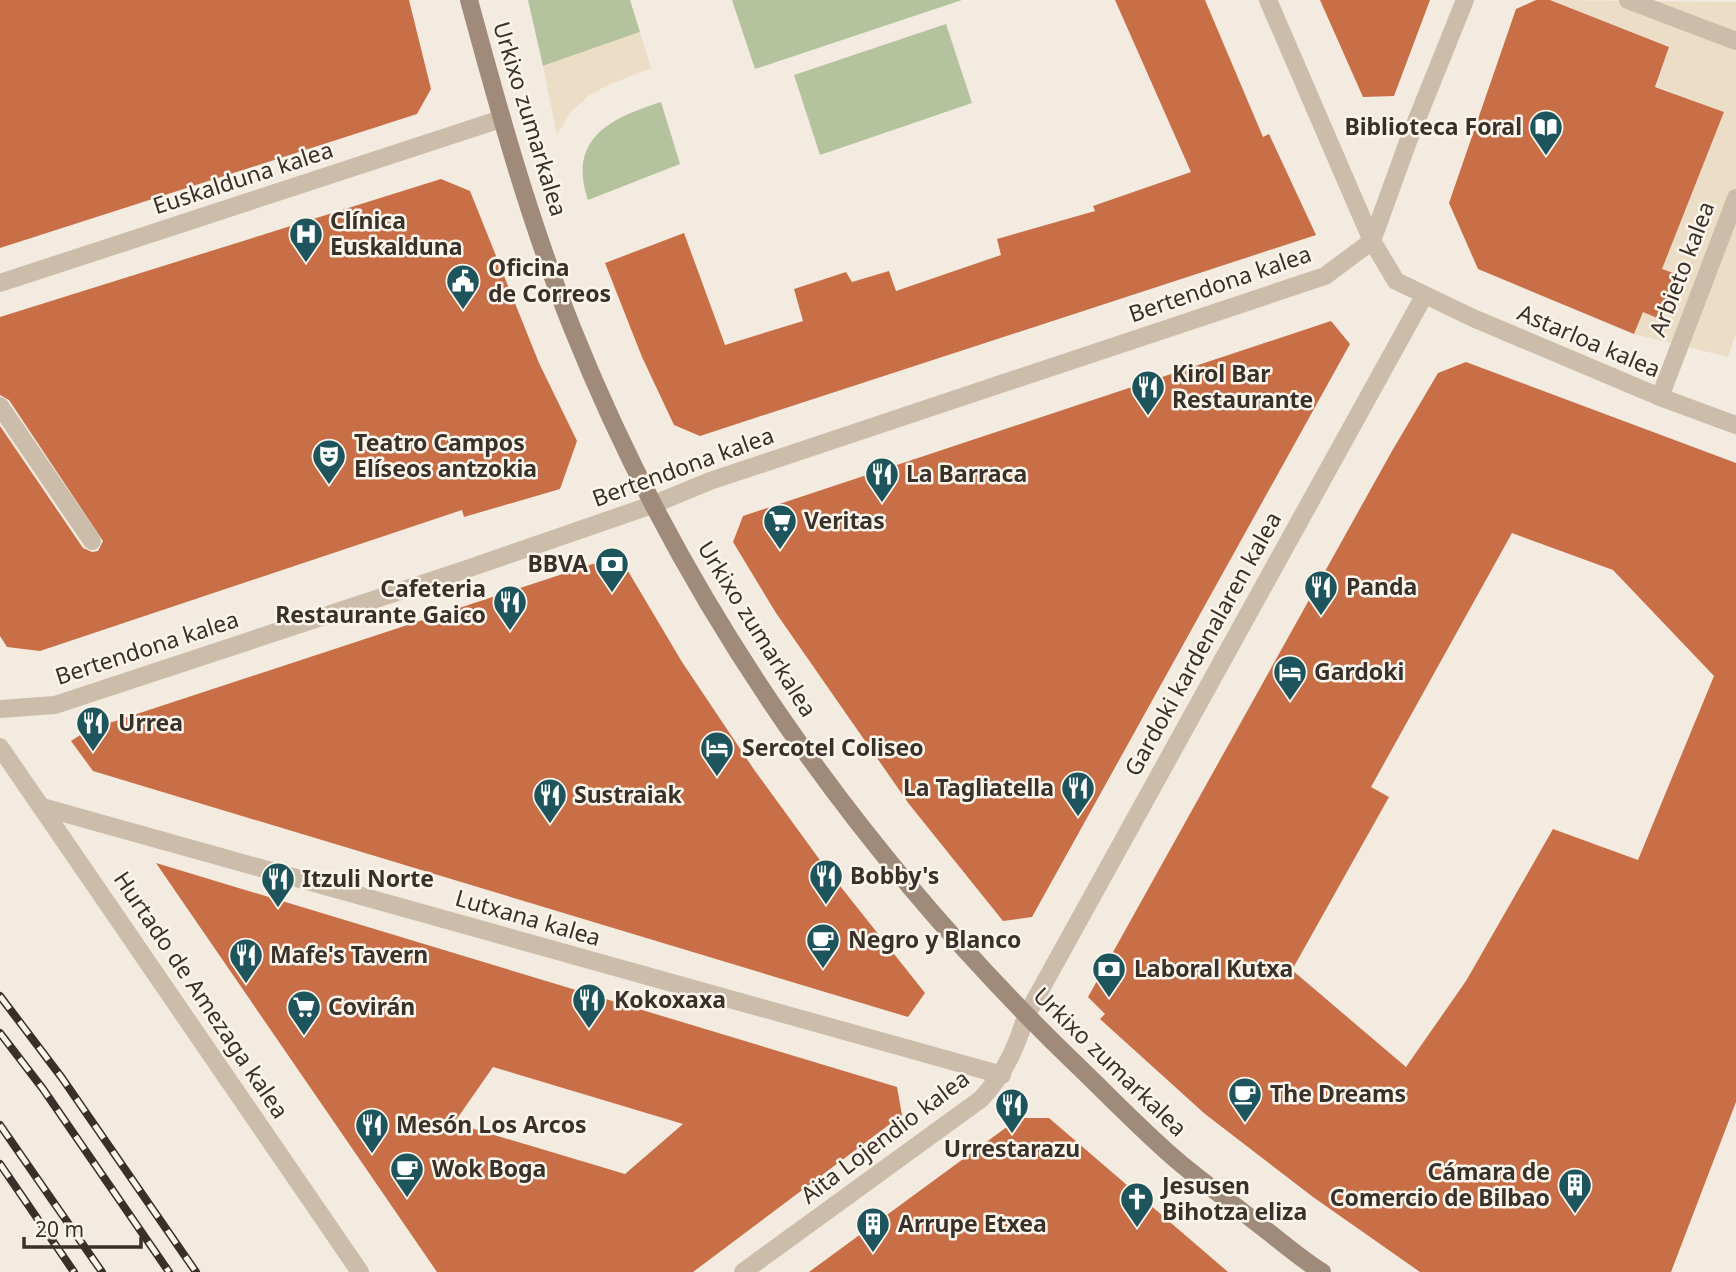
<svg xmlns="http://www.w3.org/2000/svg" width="1736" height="1272" font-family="'Noto Sans',sans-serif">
<rect width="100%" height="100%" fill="#f3ebdf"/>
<path fill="#b4c39e" d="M 528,0 L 630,0 L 640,32 L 543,66 Z
M 732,0 L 962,0 L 755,69 Z
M 946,24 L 972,103 L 820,155 L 794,75 Z
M 661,102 L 680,164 L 588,200 C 567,139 610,118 661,102 Z"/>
<path fill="#ecddc6" d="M 1551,0 L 1736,2 L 1736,333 L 1728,357 L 1634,334 L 1643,312 L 1662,319 L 1679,275 L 1662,269 L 1724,112 L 1656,86 L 1669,47 Z
M 640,32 L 651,68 L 608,85 L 588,96 L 570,113 L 557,135 L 543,66 Z"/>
<path fill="#c96f47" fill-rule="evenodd" d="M 0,0 L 409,0 L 431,89 L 417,114 L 0,248 Z
M 1115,0 L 1205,0 L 1263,137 L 1269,134 L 1316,235 L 700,436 L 674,425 L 642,357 L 605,263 L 684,233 L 725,345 L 803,321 L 794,289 L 846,272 L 852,282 L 889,271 L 896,291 L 1001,255 L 997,239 L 1095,211 L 1093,206 L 1191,172 Z
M 1320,0 L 1430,0 L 1394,96 L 1363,97 Z
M 1536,0 L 1550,0 L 1669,47 L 1655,87 L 1724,112 L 1662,269 L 1679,275 L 1662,320 L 1643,312 L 1634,334 L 1478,269 L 1449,203 L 1516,9 Z
M 441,179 L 470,191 L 539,363 L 577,441 L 560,489 L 464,517 L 462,510 L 40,651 L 7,647 L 0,636 L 0,426 L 83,548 L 92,552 L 98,551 L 103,541 L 9,400 L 0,395 L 0,317 Z
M 1331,321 L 1350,344 L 1032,917 L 1003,921 L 909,804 L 776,613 L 733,542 L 743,516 Z
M 1466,362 L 1736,463 L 1736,1102 L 1671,1272 L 1420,1272 L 1313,1197 L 1205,1114 L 1100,1019 L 1105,1014 L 1088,997 L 1392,451 L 1438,373 ZM 1512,533 L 1613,570 L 1714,676 L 1638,860 L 1553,829 L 1466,981 L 1406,1067 L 1292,970 L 1389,797 L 1371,787 Z
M 602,561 L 628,571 L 682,662 L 755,771 L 825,867 L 925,993 L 908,1017 L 93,771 L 71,741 L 88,730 Z
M 156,863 L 897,1087 L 902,1115 L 693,1272 L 437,1272 ZM 493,1067 L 683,1124 L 625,1174 L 454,1123 Z
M 1019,1118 L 1049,1118 L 1228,1272 L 809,1272 Z"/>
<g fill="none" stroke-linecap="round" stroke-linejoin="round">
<path stroke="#ccbcaa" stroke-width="18" d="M 1628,0 L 1736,41
M 1660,397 L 1736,198
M 0,406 L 92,541
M 42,807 L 1002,1075"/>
<path stroke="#ccbcaa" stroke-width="18" d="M 1268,0 L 1372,241 L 1396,281 L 1473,318 L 1660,397 L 1736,425
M 0,283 L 501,119
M 0,709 L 55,705 L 464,570 L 652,505 L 710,481 L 1325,276 L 1372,241 L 1409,139 L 1465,0
M 743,1272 L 981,1099 C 1004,1074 1016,1049 1026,1016 L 1424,296"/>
<path stroke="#ccbcaa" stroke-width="18" d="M 0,747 L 360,1272"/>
<path stroke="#a08b7b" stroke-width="18" d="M 469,0 C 499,111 530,223 573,330 C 686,612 863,860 1082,1070 C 1112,1099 1141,1129 1173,1157 C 1198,1179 1227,1199 1253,1220 C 1276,1237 1298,1257 1322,1272"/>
<g stroke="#3a302a" stroke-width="8">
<path id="rail" d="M 0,996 L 62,1078 L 196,1272
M 0,1033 L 43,1089 L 169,1272
M 0,1125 L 102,1272
M 0,1164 L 74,1272"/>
</g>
<use href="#rail" stroke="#fbf5ec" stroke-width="5" stroke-dasharray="16" stroke-linecap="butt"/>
</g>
<defs>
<g id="library-pin" transform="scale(1.75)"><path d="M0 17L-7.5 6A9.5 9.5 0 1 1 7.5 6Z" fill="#1e555d" stroke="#fbf5ec"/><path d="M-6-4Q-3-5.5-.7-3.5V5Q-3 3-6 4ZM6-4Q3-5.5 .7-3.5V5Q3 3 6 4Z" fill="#fff"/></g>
<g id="hospital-pin" transform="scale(1.75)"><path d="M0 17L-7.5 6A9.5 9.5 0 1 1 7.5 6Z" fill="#1e555d" stroke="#fbf5ec"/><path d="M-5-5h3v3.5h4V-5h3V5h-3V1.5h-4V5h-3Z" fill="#fff"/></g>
<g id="civic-pin" transform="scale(1.75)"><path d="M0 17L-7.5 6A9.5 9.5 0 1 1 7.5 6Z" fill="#1e555d" stroke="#fbf5ec"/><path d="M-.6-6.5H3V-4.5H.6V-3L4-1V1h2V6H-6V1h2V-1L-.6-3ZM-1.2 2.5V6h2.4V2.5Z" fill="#fff"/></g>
<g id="restaurant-pin" transform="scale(1.75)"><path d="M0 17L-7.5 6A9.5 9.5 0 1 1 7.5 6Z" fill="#1e555d" stroke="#fbf5ec"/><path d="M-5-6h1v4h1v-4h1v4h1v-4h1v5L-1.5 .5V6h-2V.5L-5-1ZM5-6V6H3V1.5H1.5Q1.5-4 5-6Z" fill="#fff"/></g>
<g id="theatre-pin" transform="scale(1.75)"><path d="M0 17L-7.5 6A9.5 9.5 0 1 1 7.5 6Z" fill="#1e555d" stroke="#fbf5ec"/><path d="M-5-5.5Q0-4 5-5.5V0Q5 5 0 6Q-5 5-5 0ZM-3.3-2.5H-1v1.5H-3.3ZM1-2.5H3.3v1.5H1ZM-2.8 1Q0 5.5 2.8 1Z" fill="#fff"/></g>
<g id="supermarket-pin" transform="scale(1.75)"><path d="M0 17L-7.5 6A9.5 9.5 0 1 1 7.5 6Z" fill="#1e555d" stroke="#fbf5ec"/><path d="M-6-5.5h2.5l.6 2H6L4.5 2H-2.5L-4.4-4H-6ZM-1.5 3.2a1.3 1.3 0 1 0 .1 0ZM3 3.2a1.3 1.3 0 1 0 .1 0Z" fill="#fff"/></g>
<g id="bank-pin" transform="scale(1.75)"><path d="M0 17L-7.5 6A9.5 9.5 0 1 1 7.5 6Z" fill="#1e555d" stroke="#fbf5ec"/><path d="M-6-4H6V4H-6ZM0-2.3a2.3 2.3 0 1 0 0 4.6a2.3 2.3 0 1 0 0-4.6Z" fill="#fff"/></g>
<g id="hotel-pin" transform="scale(1.75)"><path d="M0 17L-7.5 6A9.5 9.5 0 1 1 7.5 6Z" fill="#1e555d" stroke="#fbf5ec"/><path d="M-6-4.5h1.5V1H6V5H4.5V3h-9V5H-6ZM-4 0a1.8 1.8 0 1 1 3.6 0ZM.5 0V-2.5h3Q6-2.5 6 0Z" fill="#fff"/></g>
<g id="cafe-pin" transform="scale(1.75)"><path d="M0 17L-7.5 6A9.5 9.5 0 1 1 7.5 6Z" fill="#1e555d" stroke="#fbf5ec"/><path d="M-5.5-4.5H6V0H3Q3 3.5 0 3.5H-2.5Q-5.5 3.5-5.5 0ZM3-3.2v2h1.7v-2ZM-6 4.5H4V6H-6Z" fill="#fff"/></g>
<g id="building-pin" transform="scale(1.75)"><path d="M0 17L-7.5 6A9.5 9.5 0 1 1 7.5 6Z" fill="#1e555d" stroke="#fbf5ec"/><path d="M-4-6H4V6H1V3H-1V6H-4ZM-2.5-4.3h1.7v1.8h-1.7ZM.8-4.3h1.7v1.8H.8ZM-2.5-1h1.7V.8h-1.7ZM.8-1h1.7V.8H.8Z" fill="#fff"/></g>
<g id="church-pin" transform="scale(1.75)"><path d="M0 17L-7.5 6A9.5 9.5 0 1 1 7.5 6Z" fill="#1e555d" stroke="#fbf5ec"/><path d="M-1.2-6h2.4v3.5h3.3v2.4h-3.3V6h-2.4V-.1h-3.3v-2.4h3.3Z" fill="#fff"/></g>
</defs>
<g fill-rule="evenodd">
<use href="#library-pin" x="1546" y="127"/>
<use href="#hospital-pin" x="306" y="234"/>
<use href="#civic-pin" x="463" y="281"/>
<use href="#restaurant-pin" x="1148" y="387"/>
<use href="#theatre-pin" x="329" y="456"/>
<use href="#restaurant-pin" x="882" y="474"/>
<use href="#supermarket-pin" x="780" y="521"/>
<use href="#bank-pin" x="612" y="564"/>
<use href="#restaurant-pin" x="1321" y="587"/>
<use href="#restaurant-pin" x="510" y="602"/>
<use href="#hotel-pin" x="1290" y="672"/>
<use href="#restaurant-pin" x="93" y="723"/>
<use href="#hotel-pin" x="717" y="748"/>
<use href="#restaurant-pin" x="1078" y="788"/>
<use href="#restaurant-pin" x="550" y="795"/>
<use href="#restaurant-pin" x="826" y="876"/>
<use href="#restaurant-pin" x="278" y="879"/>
<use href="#cafe-pin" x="823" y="940"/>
<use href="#restaurant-pin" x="246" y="955"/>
<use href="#bank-pin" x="1109" y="969"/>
<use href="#restaurant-pin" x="589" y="1000"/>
<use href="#supermarket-pin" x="304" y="1007"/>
<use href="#cafe-pin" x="1245" y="1094"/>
<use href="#restaurant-pin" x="1012" y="1105"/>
<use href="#restaurant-pin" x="372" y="1125"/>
<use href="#cafe-pin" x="407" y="1169"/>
<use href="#building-pin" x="1575" y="1185"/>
<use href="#church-pin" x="1137" y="1199"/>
<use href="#building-pin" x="873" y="1224"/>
</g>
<g text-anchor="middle" stroke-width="5" stroke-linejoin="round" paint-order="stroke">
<g font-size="23" fill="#3a302a" stroke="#fbf5ec">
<text transform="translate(530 119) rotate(73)" y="8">Urkixo zumarkalea</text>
<text transform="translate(243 178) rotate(-18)" y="8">Euskalduna kalea</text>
<text transform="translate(1682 269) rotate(-69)" y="8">Arbieto kalea</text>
<text transform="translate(1220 284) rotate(-19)" y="8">Bertendona kalea</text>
<text transform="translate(1589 341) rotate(23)" y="8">Astarloa kalea</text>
<text transform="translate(683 467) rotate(-20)" y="8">Bertendona kalea</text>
<text transform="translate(757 629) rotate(58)" y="8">Urkixo zumarkalea</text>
<text transform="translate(1203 644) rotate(-61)" y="8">Gardoki kardenalaren kalea</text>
<text transform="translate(147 648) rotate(-18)" y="8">Bertendona kalea</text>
<text transform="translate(528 918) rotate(16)" y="8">Lutxana kalea</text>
<text transform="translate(201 995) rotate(56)" y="8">Hurtado de Amezaga kalea</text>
<text transform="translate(1110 1062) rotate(44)" y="8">Urkixo zumarkalea</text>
<text transform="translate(885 1137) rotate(-37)" y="8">Aita Lojendio kalea</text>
</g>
<g font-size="23" font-weight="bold" fill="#3a302a" stroke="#fbf5ec" text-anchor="start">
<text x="1522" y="135" text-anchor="end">Biblioteca Foral</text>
<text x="330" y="229">Clínica<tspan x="330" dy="26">Euskalduna</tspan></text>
<text x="488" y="276">Oficina<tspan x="488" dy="26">de Correos</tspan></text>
<text x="1172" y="382">Kirol Bar<tspan x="1172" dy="26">Restaurante</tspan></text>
<text x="354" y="451">Teatro Campos<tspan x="354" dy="26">Elíseos antzokia</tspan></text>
<text x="906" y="482">La Barraca</text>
<text x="804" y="529">Veritas</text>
<text x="588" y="572" text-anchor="end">BBVA</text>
<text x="1346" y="595">Panda</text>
<text x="486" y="597" text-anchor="end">Cafeteria<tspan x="486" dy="26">Restaurante Gaico</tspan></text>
<text x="1314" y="680">Gardoki</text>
<text x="118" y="731">Urrea</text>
<text x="742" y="756">Sercotel Coliseo</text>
<text x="1054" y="796" text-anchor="end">La Tagliatella</text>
<text x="574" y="803">Sustraiak</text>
<text x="850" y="884">Bobby's</text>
<text x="302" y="887">Itzuli Norte</text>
<text x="848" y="948">Negro y Blanco</text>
<text x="270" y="963">Mafe's Tavern</text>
<text x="1134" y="977">Laboral Kutxa</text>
<text x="614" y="1008">Kokoxaxa</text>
<text x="328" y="1015">Covirán</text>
<text x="1270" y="1102">The Dreams</text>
<text x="396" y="1133">Mesón Los Arcos</text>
<text x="1012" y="1157" text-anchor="middle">Urrestarazu</text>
<text x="432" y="1177">Wok Boga</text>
<text x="1550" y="1180" text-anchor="end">Cámara de<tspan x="1550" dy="26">Comercio de Bilbao</tspan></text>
<text x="1162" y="1194">Jesusen<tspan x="1162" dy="26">Bihotza eliza</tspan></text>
<text x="898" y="1232">Arrupe Etxea</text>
</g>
</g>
<path d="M24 1237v10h117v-10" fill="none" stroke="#3a302a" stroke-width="3.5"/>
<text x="35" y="1237" font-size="21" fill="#3a302a" stroke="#fbf5ec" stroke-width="5" paint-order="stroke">20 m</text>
</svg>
